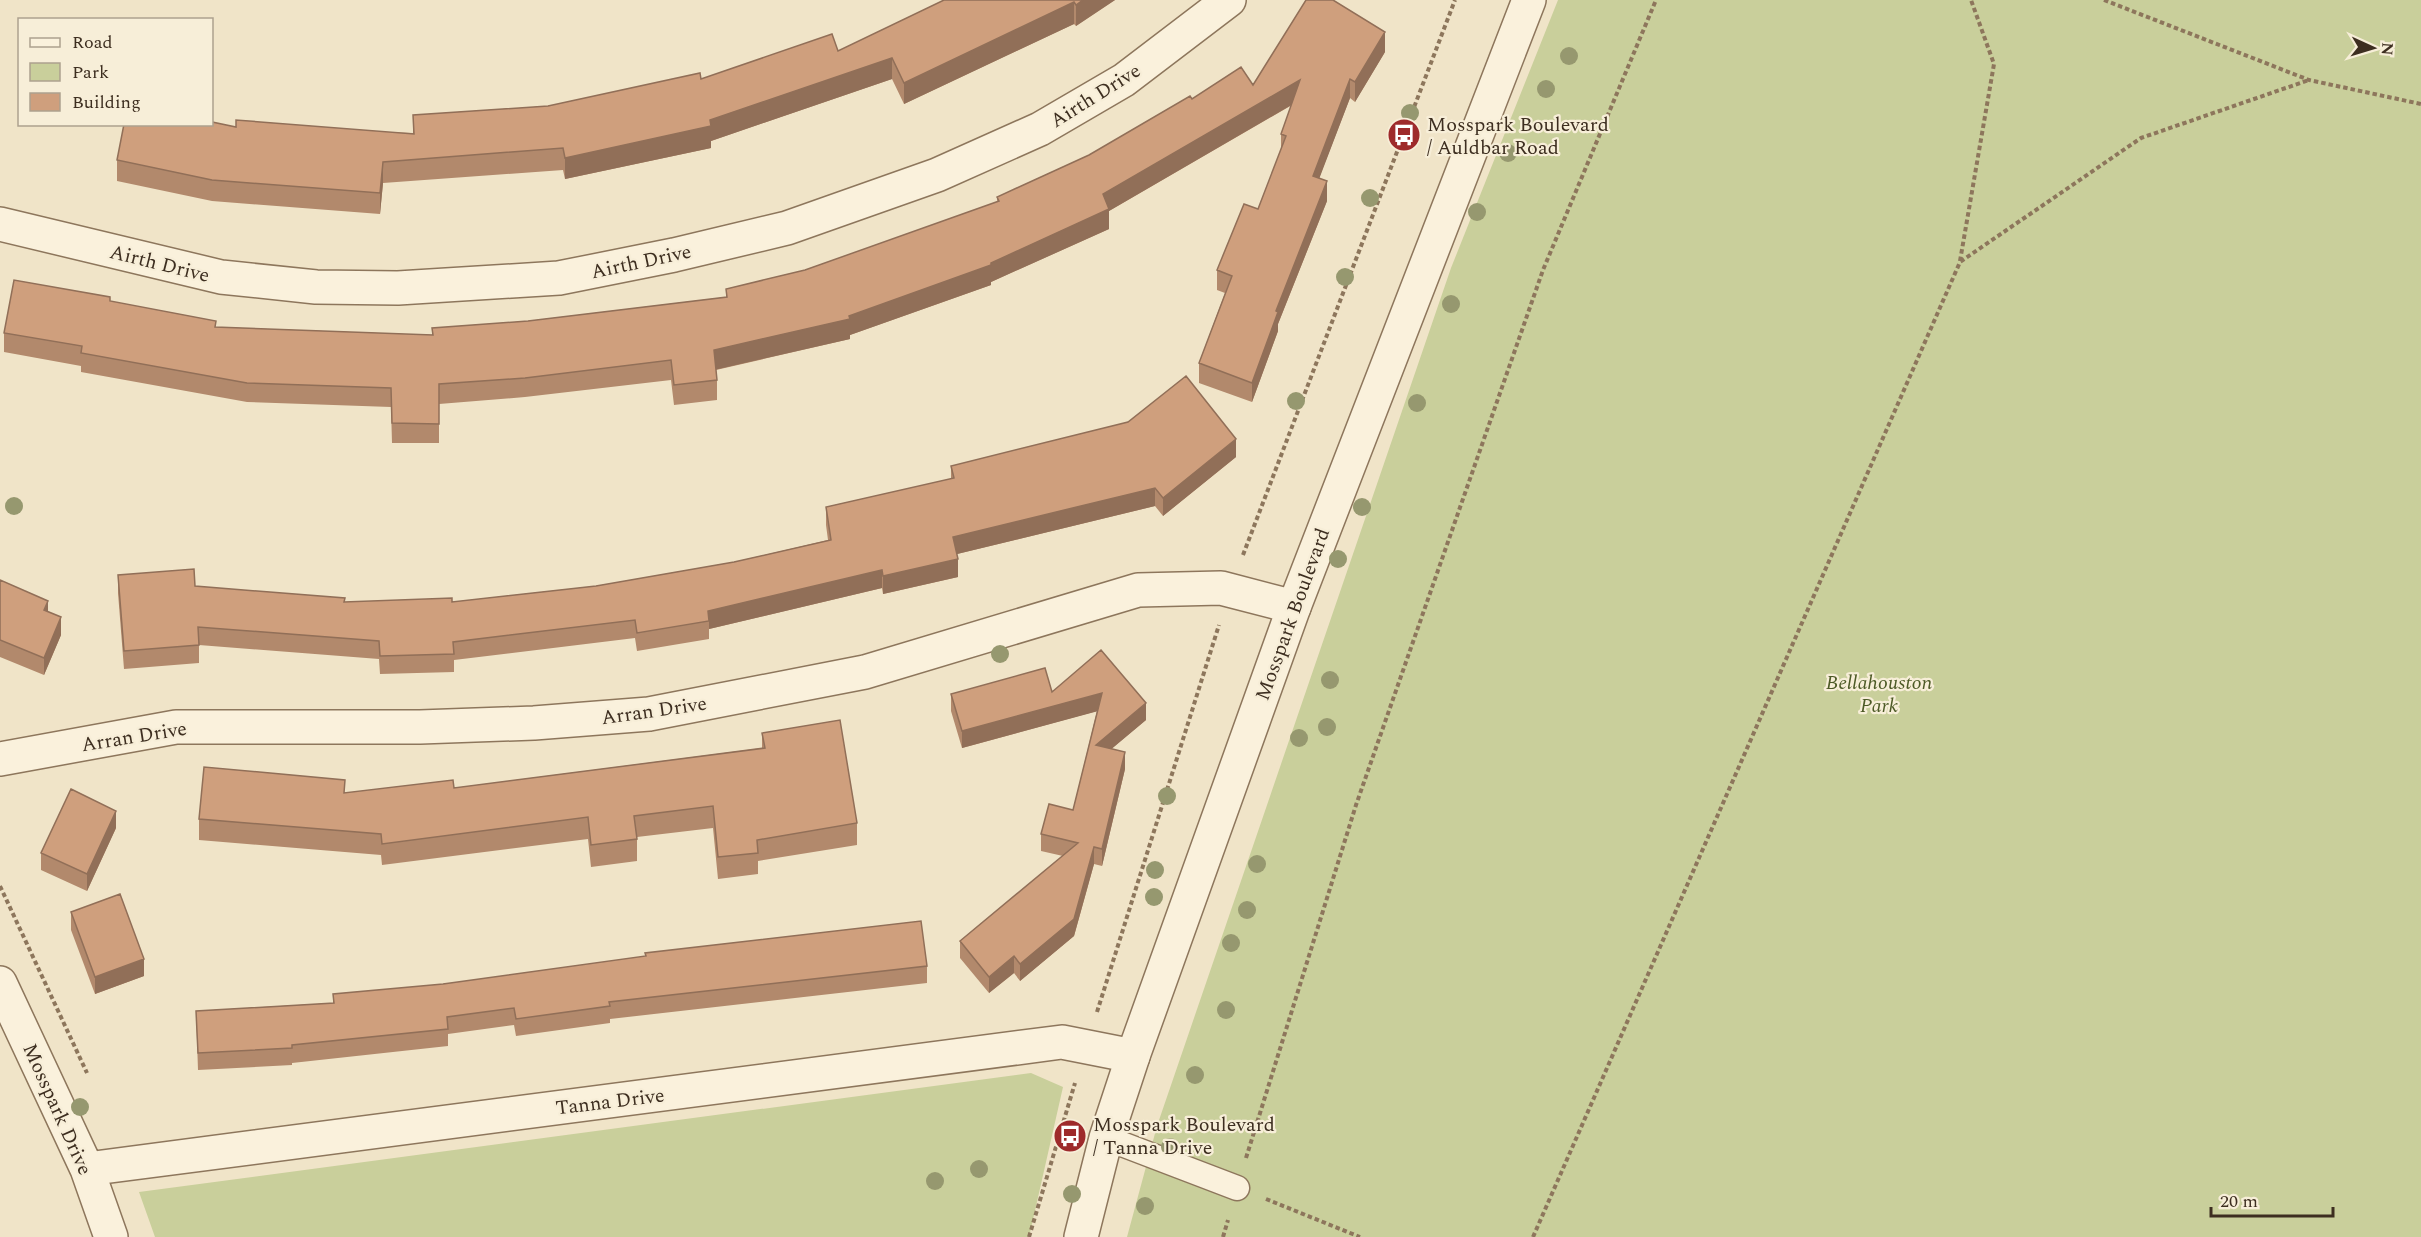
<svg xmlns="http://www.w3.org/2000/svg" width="2421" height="1237" font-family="Spectral,serif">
<rect width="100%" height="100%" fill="#f0e4c8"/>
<path fill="#c9cf9b" d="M 1558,0 L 2421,0 L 2421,1237 L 1127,1237 L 1157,1126 L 1451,268 Z
M 1031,1073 L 1063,1087 L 1029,1237 L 155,1237 L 139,1192 Z"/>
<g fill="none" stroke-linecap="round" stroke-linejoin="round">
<g stroke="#8d765c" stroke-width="27">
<path id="service" d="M 1106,1138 L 1237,1188"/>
</g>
<g stroke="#8d765c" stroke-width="36">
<path id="minor" d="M 0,224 L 221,277 L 316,287 L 398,288 L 559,278 L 674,255 L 787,228 L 937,175 L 1040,129 L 1124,80 L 1229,0
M 0,759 L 176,727 L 420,727 L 534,723 L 649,714 L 865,672 L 1138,590 L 1221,588 L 1294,607
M 0,983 L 87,1169 L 111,1237
M 87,1169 L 1062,1042 L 1133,1056"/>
</g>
<g stroke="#8d765c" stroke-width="36">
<path id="tertiary" d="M 1081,1237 L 1106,1138 L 1133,1056 L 1294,607 L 1529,0"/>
</g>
<path stroke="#8d765c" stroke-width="4" stroke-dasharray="4.5 3" stroke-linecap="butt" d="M 2104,0 L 2309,80 L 2421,104
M 1960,261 L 1994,64 L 1971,0
M 1243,555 L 1455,0
M 0,886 L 87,1073
M 1097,1012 L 1219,625
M 1246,1158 L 1356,805 L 1543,270 L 1656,0
M 1266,1199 L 1360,1237
M 1029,1237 L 1075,1083
M 1223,1237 L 1228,1220
M 1533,1237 L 1960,262 L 2141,138 L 2309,80"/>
<use href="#service" stroke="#faf1dc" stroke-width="24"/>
<use href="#minor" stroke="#faf1dc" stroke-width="33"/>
<use href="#tertiary" stroke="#faf1dc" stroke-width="33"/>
</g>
<g fill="#96986f">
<circle cx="1569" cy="56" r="9"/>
<circle cx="1546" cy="89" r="9"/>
<circle cx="1410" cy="113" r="9"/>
<circle cx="1508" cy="153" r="9"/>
<circle cx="1370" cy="198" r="9"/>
<circle cx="1477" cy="212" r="9"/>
<circle cx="1345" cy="277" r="9"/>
<circle cx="1451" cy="304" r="9"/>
<circle cx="1296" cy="401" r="9"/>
<circle cx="1417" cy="403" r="9"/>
<circle cx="14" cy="506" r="9"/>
<circle cx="1362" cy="507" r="9"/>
<circle cx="1338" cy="559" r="9"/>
<circle cx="1000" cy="654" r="9"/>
<circle cx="1330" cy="680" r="9"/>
<circle cx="1327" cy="727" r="9"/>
<circle cx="1299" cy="738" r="9"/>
<circle cx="1167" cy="796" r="9"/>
<circle cx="1257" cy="864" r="9"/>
<circle cx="1155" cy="870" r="9"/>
<circle cx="1154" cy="897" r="9"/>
<circle cx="1247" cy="910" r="9"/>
<circle cx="1231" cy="943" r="9"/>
<circle cx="1226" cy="1010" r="9"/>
<circle cx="1195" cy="1075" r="9"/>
<circle cx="80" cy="1107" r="9"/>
<circle cx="1170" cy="1147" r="9"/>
<circle cx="979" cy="1169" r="9"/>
<circle cx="935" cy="1181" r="9"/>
<circle cx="1072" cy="1194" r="9"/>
<circle cx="1145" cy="1206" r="9"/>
</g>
<path fill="#b2896c" d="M 944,0 L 1115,0 L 1076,26 L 1074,24 L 904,104 L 892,79 L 711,141 L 711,148 L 565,179 L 563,170 L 383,183 L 380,214 L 212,201 L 117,181 L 117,160 L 236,127 L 413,133 L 413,115 L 548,106 L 701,79 L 838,51 Z
M 1385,52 L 1355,102 L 1350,98 L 1319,178 L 1327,201 L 1278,324 L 1278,331 L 1252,402 L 1199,383 L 1199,363 L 1225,293 L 1217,290 L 1217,270 L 1258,209 L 1281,150 L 1281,134 L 1292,105 L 1109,211 L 1109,229 L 991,282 L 991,285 L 850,335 L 850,339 L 716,370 L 717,380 L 717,400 L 674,405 L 671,380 L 525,397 L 439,404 L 439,443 L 392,443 L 391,407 L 247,402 L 81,372 L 81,366 L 4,352 L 4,333 L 110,302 L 216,327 L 432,335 L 432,328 L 528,321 L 726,297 L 726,289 L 805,270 L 997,202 L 997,197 L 1089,155 L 1192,99 L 1253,85 Z
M 1236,457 L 1163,516 L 1155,506 L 957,554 L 958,577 L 883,594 L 882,588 L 709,629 L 709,639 L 637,651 L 635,638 L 454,660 L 454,672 L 380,674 L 379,659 L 199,645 L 199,663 L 124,669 L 118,593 L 118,575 L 195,586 L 345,602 L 452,602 L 596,586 L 734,562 L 828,540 L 826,525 L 826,507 L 951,479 L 951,466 Z
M 0,580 L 48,612 L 61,635 L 44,675 L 0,657 Z
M 1052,692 L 1146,720 L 1111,749 L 1125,769 L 1102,866 L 1094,864 L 1074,936 L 1020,981 L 1014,973 L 989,993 L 960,958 L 960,941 L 1063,856 L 1041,851 L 1041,834 L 1073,810 L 1097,711 L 962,748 L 951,711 L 951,694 Z
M 762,733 L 857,823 L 857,845 L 758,861 L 758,874 L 718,879 L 713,828 L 637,837 L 637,861 L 591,867 L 588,839 L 382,865 L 381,855 L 199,840 L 199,819 L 345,793 L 454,788 L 762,748 Z
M 116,828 L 87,891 L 41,870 L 41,853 Z
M 71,912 L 144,976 L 95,994 L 71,930 Z
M 927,966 L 927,983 L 610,1019 L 610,1023 L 516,1036 L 514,1025 L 448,1034 L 448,1046 L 292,1063 L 292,1065 L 198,1070 L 196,1011 L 333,1003 L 333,994 Z"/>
<path fill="#916f58" d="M 1083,0 L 1115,0 L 1076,26 L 1076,5 Z
M 1074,2 L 1074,24 L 904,104 L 904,83 Z
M 1385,32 L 1385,52 L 1355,102 L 1355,82 Z
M 892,58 L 892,79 L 711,141 L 711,148 L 565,179 L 565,158 L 710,120 Z
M 1350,79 L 1350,98 L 1313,195 L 1313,176 Z
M 1300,80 L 1300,100 L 1109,211 L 1109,229 L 991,282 L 991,285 L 850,335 L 850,339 L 714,370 L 714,350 L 849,316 L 991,263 L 1103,194 Z
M 383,162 L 383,183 L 380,214 L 380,193 Z
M 1327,181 L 1327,201 L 1278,324 L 1278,331 L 1252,402 L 1252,383 L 1276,311 Z
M 1236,439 L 1236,457 L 1163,516 L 1163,498 Z
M 1155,488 L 1155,506 L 953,555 L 953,537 Z
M 958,559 L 958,577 L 883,594 L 883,576 Z
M 882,570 L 882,588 L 709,629 L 709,621 L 708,611 Z
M 48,601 L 48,618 L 44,610 Z
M 61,617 L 61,635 L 44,675 L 44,658 Z
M 1102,693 L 1102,710 L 962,748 L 962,731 Z
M 1146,703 L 1146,720 L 1096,762 L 1096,745 Z
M 1125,752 L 1125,769 L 1102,866 L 1102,849 Z
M 116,811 L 116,828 L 87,891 L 87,874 Z
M 1094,847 L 1094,864 L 1074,936 L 1020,981 L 1020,964 Z
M 1014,956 L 1014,973 L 989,993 L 989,977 Z
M 144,959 L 144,976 L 95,994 L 95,977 Z"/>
<path fill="#cf9f7d" stroke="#916f58" stroke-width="1.5" d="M 944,0 L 1083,0 L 1076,5 L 1074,2 L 904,83 L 892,58 L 710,120 L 711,126 L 565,158 L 563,148 L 383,162 L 380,193 L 212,180 L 117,160 L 124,124 L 212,124 L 212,122 L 236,127 L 236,120 L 414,134 L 413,115 L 548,106 L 700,73 L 701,79 L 832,34 L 838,51 Z
M 1306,0 L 1333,0 L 1385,32 L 1355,82 L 1350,79 L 1313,176 L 1327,181 L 1276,311 L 1278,312 L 1252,383 L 1199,363 L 1232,276 L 1217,270 L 1244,204 L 1258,209 L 1286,136 L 1281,134 L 1300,80 L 1103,194 L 1109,209 L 991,263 L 991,265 L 849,316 L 850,319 L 714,350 L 717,380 L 674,385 L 671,360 L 525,378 L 439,384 L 439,424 L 392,423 L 391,388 L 247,383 L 81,353 L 82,346 L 4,333 L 14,280 L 110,297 L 110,301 L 216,321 L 215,327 L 433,335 L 432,328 L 528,321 L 727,297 L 726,289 L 805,270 L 999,201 L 997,197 L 1089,155 L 1190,96 L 1192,99 L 1241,67 L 1253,85 Z
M 1186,376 L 1236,439 L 1163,498 L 1155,488 L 953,537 L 958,559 L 883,576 L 882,570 L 708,611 L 709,621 L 637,633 L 635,620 L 453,642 L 454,654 L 380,656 L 379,641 L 198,627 L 199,645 L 124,651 L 118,575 L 194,569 L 195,586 L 345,598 L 344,602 L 452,598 L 452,602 L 596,586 L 734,562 L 831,540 L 826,507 L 954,478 L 951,466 L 1128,422 Z
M 0,580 L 48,601 L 44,610 L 61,617 L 44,658 L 0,640 Z
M 1101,650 L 1146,703 L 1096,745 L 1125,752 L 1102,849 L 1094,847 L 1074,919 L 1020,964 L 1014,956 L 989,977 L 960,941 L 1078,843 L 1041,834 L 1049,804 L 1073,810 L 1102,693 L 962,731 L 951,694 L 1045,668 L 1052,692 Z
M 840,720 L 857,823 L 757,840 L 758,853 L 718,857 L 713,806 L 634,816 L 637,839 L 591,845 L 588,817 L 382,844 L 381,834 L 199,819 L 204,767 L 345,780 L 344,793 L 453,780 L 454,788 L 765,748 L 762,733 Z
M 71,789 L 116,811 L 87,874 L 41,853 Z
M 120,894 L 144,959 L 95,977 L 71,912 Z
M 921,921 L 927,966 L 609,1002 L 610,1006 L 516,1019 L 514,1008 L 447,1017 L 448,1029 L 292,1045 L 292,1048 L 198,1053 L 196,1011 L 334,1003 L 333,994 L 443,984 L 646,956 L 645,953 Z"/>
<defs>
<g id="bus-disc" transform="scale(1.725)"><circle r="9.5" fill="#9e2a2b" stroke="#f7eed8"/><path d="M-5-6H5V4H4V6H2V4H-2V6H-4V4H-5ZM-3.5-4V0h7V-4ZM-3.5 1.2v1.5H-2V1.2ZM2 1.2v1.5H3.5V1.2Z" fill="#fff"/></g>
</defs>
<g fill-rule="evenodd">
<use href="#bus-disc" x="1404" y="135"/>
<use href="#bus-disc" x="1070" y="1136"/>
</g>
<g text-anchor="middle" stroke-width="4.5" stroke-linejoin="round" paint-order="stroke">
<g font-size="20" fill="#3d2e20" stroke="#f7eed8">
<text transform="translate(1095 95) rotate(-32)" y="7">Airth Drive</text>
<text transform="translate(641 261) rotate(-12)" y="7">Airth Drive</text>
<text transform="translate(160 263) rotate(14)" y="7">Airth Drive</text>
<text transform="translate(1292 614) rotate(-70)" y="7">Mosspark Boulevard</text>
<text transform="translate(654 710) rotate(-8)" y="7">Arran Drive</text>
<text transform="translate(134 736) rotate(-9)" y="7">Arran Drive</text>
<text transform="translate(610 1101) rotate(-7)" y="7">Tanna Drive</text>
<text transform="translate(58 1109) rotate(66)" y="7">Mosspark Drive</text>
</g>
<g font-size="20" fill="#3d2e20" stroke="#f7eed8" text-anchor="start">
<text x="1427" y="131">Mosspark Boulevard<tspan x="1427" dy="23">/ Auldbar Road</tspan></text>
<text x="1093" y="1131">Mosspark Boulevard<tspan x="1093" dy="23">/ Tanna Drive</tspan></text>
</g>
<g font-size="20" font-style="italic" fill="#4d5a26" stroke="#f7eed8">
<text x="1879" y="689">Bellahouston<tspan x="1879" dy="23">Park</tspan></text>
</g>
</g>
<rect x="18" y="18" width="195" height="108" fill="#f7eed8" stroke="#ada18e" stroke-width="1.5"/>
<rect x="30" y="38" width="30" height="9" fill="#faf1dc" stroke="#ada18e" stroke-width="1.5"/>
<text x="72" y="48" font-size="18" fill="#3d2e20">Road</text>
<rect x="30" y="63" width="30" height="18" fill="#c9cf9b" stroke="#ada18e" stroke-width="1.5"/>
<text x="72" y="78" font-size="18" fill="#3d2e20">Park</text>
<rect x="30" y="93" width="30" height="18" fill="#cf9f7d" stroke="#ada18e" stroke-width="1.5"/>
<text x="72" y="108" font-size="18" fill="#3d2e20">Building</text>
<g transform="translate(2373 48) rotate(94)" stroke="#f7eed8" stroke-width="4.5" paint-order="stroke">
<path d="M0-4.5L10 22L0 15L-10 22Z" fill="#3d2e20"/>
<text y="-9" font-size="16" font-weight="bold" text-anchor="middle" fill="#3d2e20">N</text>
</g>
<path d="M2211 1207v9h122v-9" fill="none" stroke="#3d2e20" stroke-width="3"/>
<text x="2220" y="1207" font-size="18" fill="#3d2e20" stroke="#f7eed8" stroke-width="4.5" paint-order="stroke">20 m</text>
</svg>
